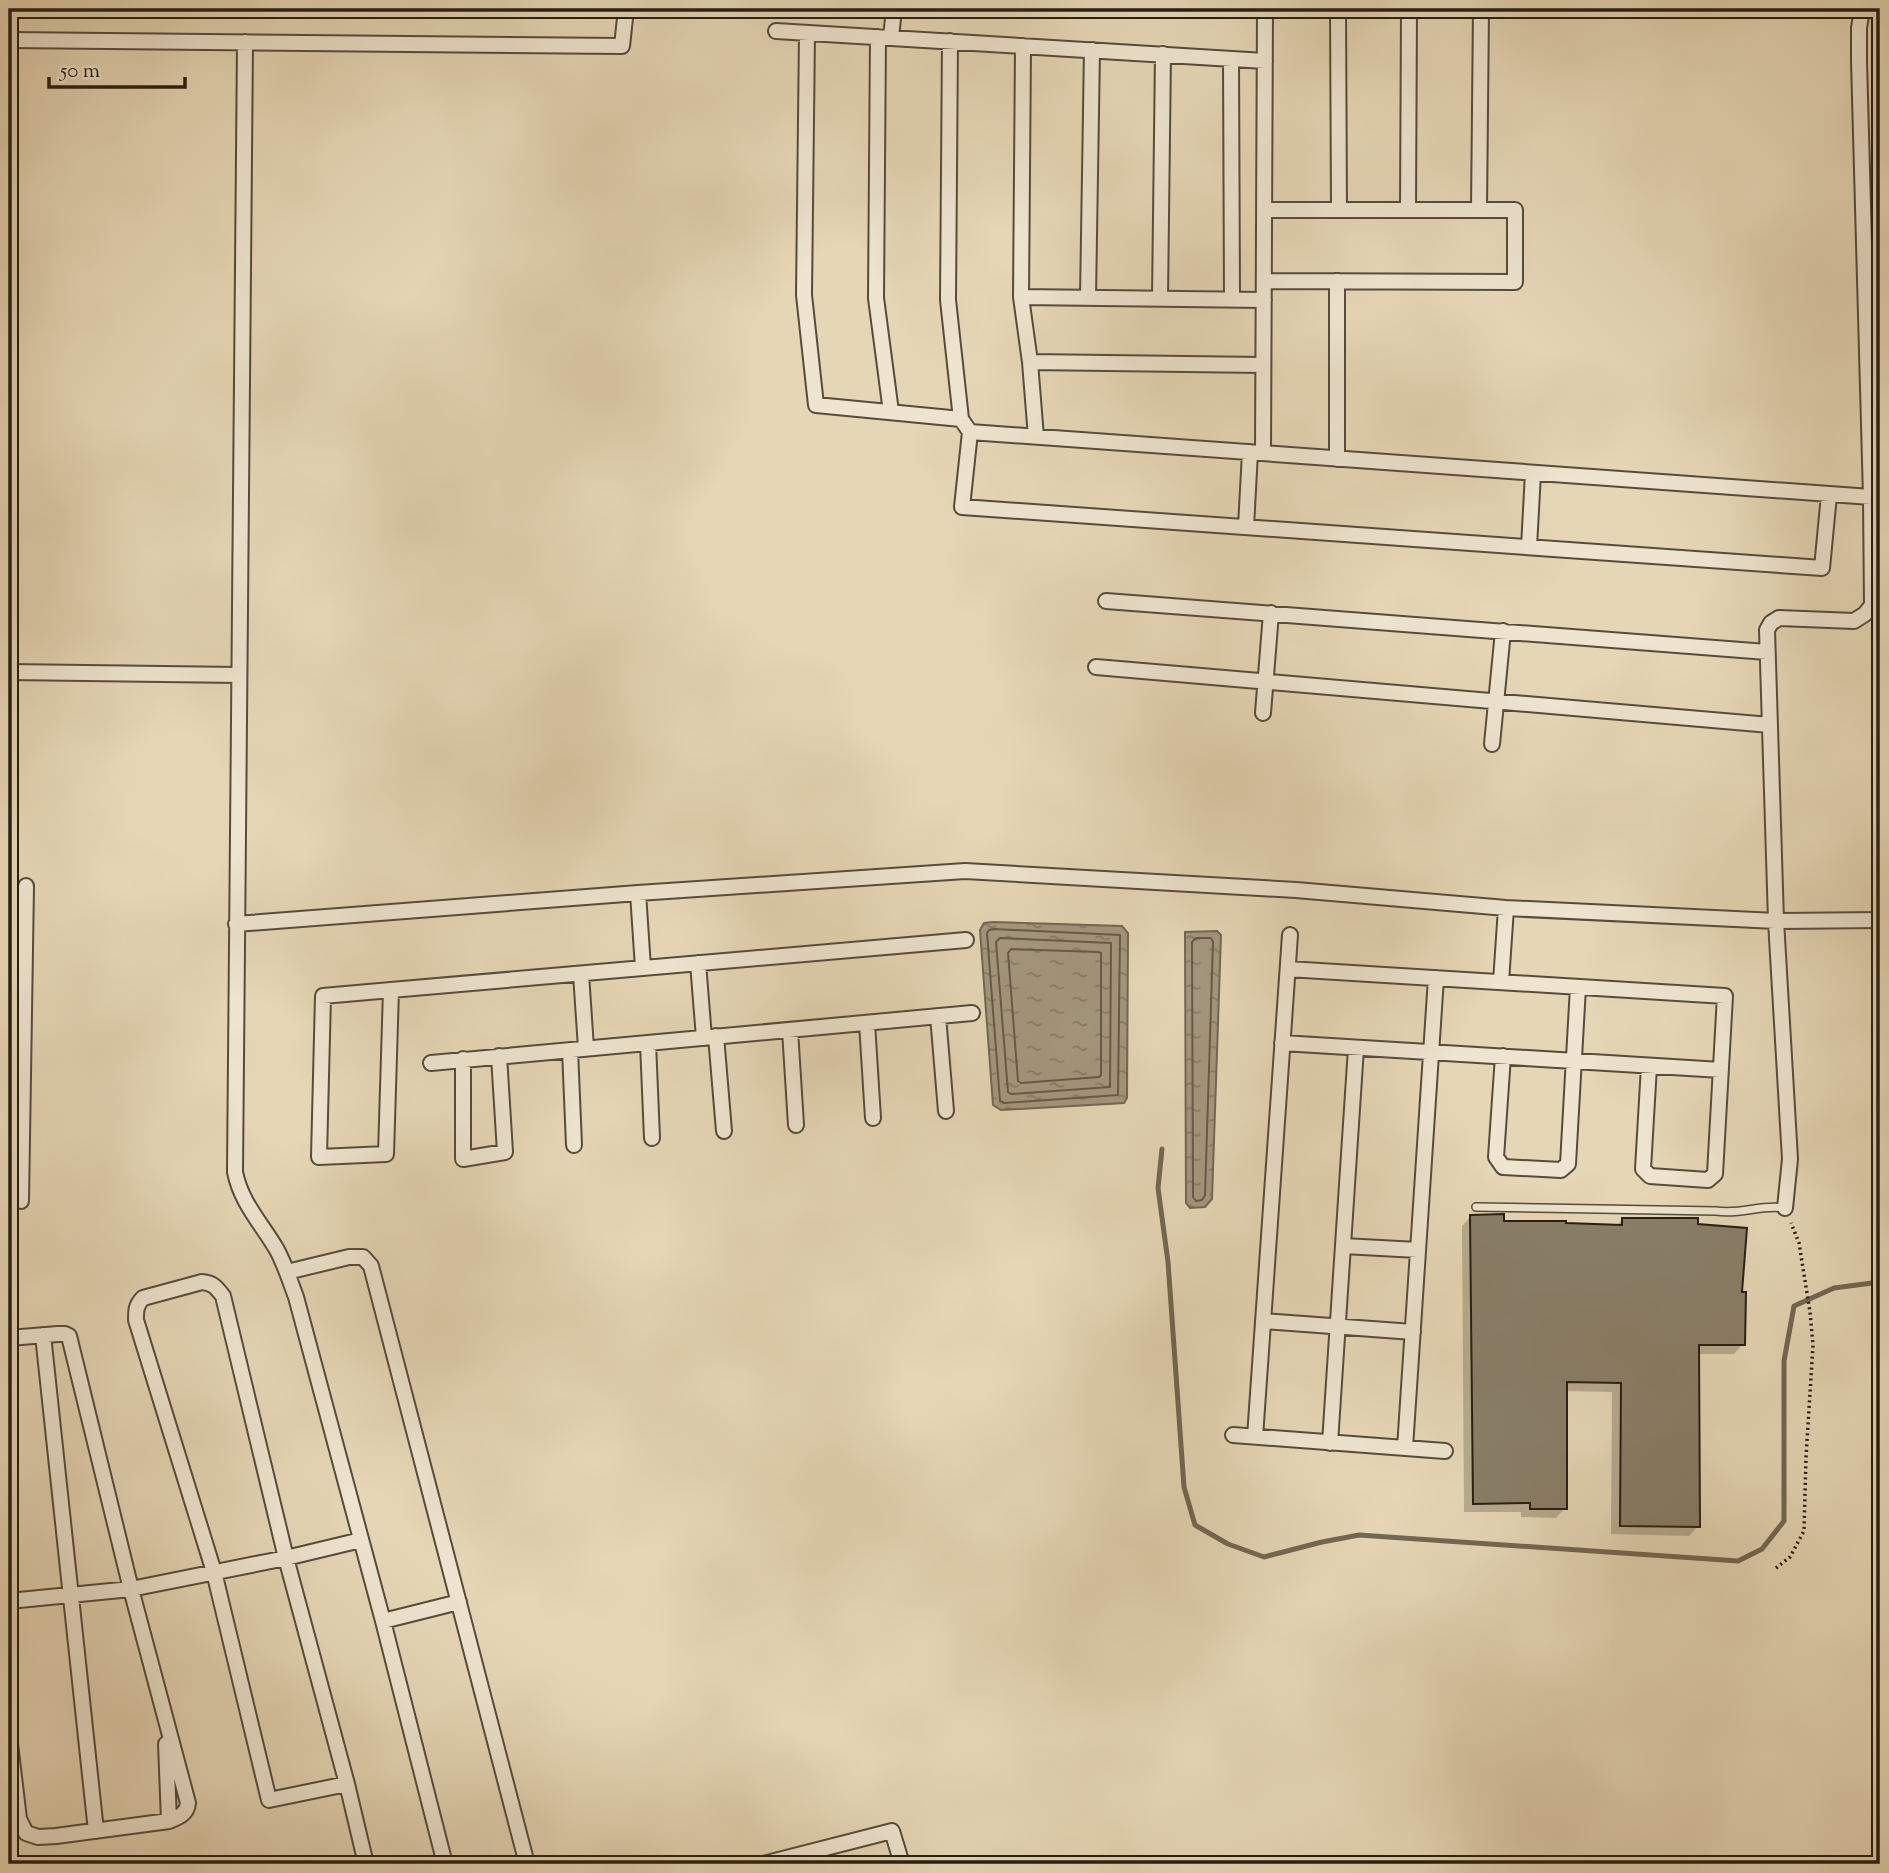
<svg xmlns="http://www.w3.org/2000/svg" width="1889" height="1873" font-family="'Sorts Mill Goudy',serif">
<defs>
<pattern id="water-ripples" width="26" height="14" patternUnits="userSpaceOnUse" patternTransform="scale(1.75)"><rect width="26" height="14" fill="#a4977e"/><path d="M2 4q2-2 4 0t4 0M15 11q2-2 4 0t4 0" fill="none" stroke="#857b66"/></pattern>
</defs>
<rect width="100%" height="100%" fill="#e5d6b5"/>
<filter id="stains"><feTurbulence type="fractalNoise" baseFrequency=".00286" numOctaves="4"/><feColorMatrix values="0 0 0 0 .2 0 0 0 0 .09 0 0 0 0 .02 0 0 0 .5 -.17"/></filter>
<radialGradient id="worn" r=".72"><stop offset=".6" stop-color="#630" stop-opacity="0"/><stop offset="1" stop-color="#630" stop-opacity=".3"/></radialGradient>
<path fill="url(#water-ripples)" stroke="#726754" stroke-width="2" d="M 993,922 L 1122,926 L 1128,933 L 1127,1098 L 1124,1103 L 1001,1110 L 993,1105 L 980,930 L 984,923 Z
M 1217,931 L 1221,935 L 1212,1199 L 1205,1207 L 1190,1208 L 1186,1203 L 1185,932 Z"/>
<path fill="#0003" d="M 1471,1216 L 1502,1223 L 1616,1226 L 1622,1220 L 1696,1225 L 1740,1294 L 1743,1344 L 1734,1354 L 1697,1354 L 1698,1526 L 1689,1536 L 1611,1534 L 1612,1392 L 1565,1391 L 1565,1508 L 1556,1518 L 1521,1517 L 1521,1512 L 1464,1512 L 1462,1226 Z"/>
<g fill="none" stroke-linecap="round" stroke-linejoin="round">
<path stroke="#655a49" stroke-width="2" d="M 994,929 L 1120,935 L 1118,1095 L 1004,1103 L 1000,1101 L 987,933 L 989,930 Z
M 1000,938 L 1111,943 L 1110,1087 L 1011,1094 L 1008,1092 L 996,942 Z
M 1196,938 L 1211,938 L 1213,942 L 1205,1195 L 1202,1200 L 1196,1201 L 1193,1197 L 1192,942 Z
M 1011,949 L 1098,952 L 1101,953 L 1101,1075 L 1099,1077 L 1021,1083 L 1018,1081 L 1008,953 Z"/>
<path stroke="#726754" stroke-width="5" d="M 1162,1149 L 1158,1188 L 1168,1262 L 1184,1487 L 1195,1525 L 1228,1544 L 1264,1557 L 1322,1542 L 1359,1535 L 1738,1561 L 1762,1549 L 1784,1521 L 1784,1361 L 1794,1306 L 1834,1288 L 1880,1282"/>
</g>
<path fill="#897e68" stroke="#261e14" stroke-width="2" d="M 1504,1214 L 1504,1221 L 1566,1221 L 1566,1223 L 1622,1225 L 1622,1218 L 1698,1218 L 1698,1224 L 1747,1228 L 1742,1292 L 1746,1292 L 1745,1345 L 1699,1345 L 1700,1527 L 1620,1526 L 1621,1383 L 1567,1382 L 1567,1509 L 1530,1509 L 1530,1503 L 1473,1504 L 1470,1215 Z"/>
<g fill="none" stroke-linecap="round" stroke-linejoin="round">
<g stroke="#564c3c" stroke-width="10">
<path id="lane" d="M 1476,1207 L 1716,1211 C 1742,1215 1760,1204 1785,1208"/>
</g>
<g stroke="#564c3c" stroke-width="18">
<path id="street" d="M 1338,9 L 1339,210
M 776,31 L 1265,61
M 807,33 L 804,295 L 816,405 L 961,419 L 970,432 L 1871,497
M 878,37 L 876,298 L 891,412
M 891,37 L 894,9
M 9,40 L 622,46 L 626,9
M 950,41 L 948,300 L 961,419
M 245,42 L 235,1172 C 241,1203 262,1224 277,1250 C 285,1265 290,1281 296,1297 L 383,1621 L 445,1864
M 1023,46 L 1021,297 L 1030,362 L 1036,437
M 1231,59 L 1232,300
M 1408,210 L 1409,9
M 1479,210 L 1481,9
M 1264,281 L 1515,282 L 1515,210 L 1264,210
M 1337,281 L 1337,459
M 1021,297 L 1264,300
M 1088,298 L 1092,50
M 1160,299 L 1163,54
M 1030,362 L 1263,365
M 970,432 L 962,507 L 1822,568 L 1829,495
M 1263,453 L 1265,9
M 9,503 L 9,526
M 1246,527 L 1250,452
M 1529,547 L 1533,473
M 1106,601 L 1767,652
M 1096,667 L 1770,725
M 9,672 L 239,675
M 1263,713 L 1271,613
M 1492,744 L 1503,631
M 638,893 L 643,968
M 236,924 L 638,893 L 965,871 L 1296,890 L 1506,908 L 1776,921 L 1880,920
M 698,963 L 704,1038
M 1288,969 L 1725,996 L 1715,1174 L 1708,1180 L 1650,1176 L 1643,1169 L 1649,1066
M 581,974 L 586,1048
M 1501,982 L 1506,908
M 391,990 L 386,1154 L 319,1157 L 323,996 L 391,990 L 966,940
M 938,1016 L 946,1111
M 867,1023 L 873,1118
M 790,1030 L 796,1125
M 716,1036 L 724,1131
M 648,1043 L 652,1138
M 1282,1043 L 1721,1070
M 570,1050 L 574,1145
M 1503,1056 L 1496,1157 L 1503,1167 L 1561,1170 L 1568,1164 L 1578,987
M 463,1059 L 463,1159 L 505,1152 L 499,1056
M 431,1063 L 972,1013
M 21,1201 L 26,886
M 1785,1208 L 1790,1159 L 1776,921 L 1767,630 L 1771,623 L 1779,618 L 1854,621 L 1865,614 L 1872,605 L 1871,497 L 1859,61 L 1859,28 L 1862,9
M 1343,1246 L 1418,1250
M 287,1272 L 349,1257 L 363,1257 L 371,1266 L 527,1864
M 1263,1321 L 1413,1332
M 43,1335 L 96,1831
M 9,1338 L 58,1334 L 65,1334 L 69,1336 L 131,1589 L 188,1803 C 187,1814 179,1817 169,1821 L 56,1836 L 38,1837 L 26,1833 L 19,1819 L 9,1735
M 1233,1435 L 1445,1451
M 1255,1437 L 1290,935
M 1330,1443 L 1356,1048
M 1405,1448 L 1436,978
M 9,1601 L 131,1589 L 286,1558 L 361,1540
M 383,1621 L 459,1602
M 166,1744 L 169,1821
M 347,1784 L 269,1800 L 214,1572 L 136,1320 C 136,1310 136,1305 143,1298 L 202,1282 C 213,1283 216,1287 223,1296 L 286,1558 L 347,1784 L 366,1864
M 763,1864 L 892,1831 L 902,1864"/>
</g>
<path stroke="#261e14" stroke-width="3.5" stroke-dasharray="2 3.5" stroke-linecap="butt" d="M 1776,1568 L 1790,1557 L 1804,1531 L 1806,1457 L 1813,1345 L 1810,1312 L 1799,1243 L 1791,1223"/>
<use href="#lane" stroke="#eee4cf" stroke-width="7"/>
<use href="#street" stroke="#eee4cf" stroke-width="14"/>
</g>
<rect width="1889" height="1873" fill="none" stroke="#e5d6b5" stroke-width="35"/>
<rect x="10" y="10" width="1868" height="1852" fill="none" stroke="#261e14" stroke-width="3.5"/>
<rect x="18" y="18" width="1854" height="1838" fill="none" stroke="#261e14" stroke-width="2"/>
<path d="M49 77v10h136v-10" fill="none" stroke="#261e14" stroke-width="3.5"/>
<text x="60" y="77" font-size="21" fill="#261e14" stroke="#eee4cf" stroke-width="5" paint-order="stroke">50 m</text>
<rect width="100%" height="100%" filter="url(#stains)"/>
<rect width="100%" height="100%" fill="url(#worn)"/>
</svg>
